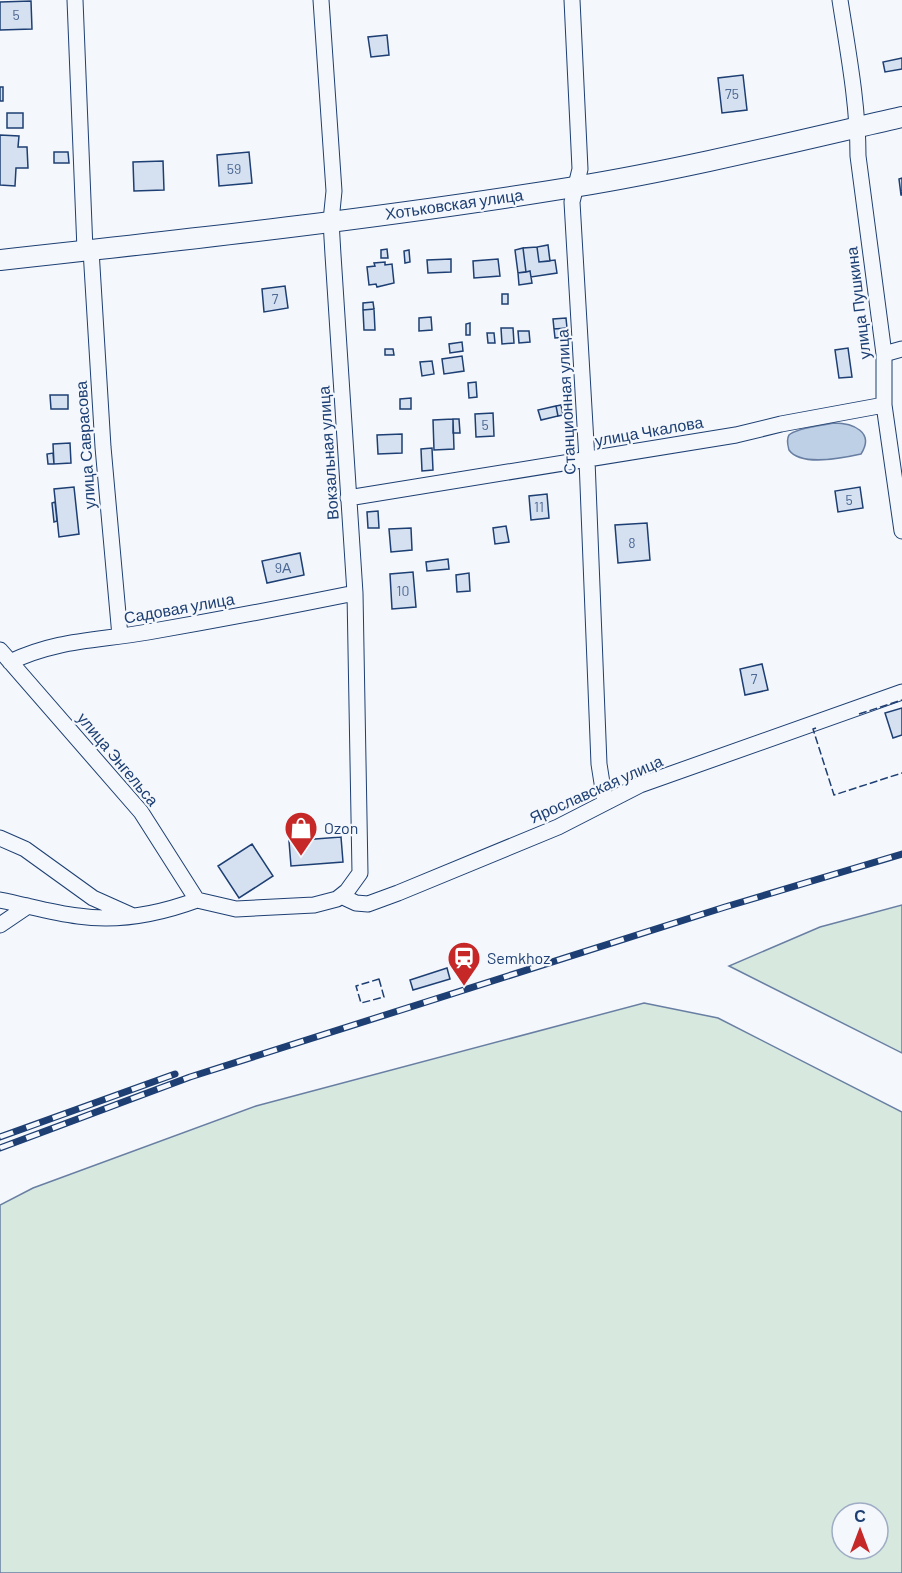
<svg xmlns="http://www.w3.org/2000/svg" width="902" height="1573" font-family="Barlow,sans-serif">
<rect width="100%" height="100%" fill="#f4f7fb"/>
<path fill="#d7e8df" stroke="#687fa3" stroke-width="1.5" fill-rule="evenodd" d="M 902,905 L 902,1053 L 729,966 L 820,927 Z
M 644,1003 L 718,1018 L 902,1112 L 902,1573 L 0,1573 L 0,1205 L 33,1188 L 256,1106 ZM 842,1513 L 878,1513 L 878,1549 L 842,1549 Z"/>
<path fill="#bed0e5" stroke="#687fa3" stroke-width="1.5" d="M 834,423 C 853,423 875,432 861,454 C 843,458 801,467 789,450 C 788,446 786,440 789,435 C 795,428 824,425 834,423 Z"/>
<path fill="#d5e0f0" stroke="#1d3f73" stroke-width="1.5" d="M 31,1 L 32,29 L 0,30 L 0,2 Z
M 387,35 L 389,55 L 371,57 L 368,37 Z
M 902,58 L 902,69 L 885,72 L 883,62 Z
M 743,75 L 747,110 L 722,113 L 718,78 Z
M 0,87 L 3,87 L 3,101 L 0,101 Z
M 7,113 L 23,113 L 23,128 L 7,128 Z
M 0,135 L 19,136 L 18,147 L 27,147 L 28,168 L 16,168 L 15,186 L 0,185 Z
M 54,152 L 68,152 L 69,163 L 54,163 Z
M 249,152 L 252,183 L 219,186 L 217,155 Z
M 163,161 L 164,190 L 134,191 L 133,162 Z
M 902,178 L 902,195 L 901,195 L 899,179 Z
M 548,245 L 550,261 L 539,262 L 537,247 Z
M 537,247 L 539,262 L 555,260 L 557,273 L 531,277 L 530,271 L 526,272 L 523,248 Z
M 523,248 L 526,272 L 518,273 L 515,250 Z
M 387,249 L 388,258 L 381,258 L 381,250 Z
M 409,250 L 410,262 L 405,263 L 404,251 Z
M 451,259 L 451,272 L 428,273 L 427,260 Z
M 498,259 L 500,276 L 474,278 L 473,261 Z
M 385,262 L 385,265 L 392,264 L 394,283 L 377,287 L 376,284 L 369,285 L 367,267 L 375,266 L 374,263 Z
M 530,271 L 532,283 L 519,285 L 518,273 Z
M 285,286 L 288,308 L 264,312 L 262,289 Z
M 502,294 L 508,294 L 508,304 L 502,304 Z
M 373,302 L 374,309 L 363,310 L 363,303 Z
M 374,309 L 375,330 L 364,330 L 363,310 Z
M 431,317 L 432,330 L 419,331 L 419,318 Z
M 566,318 L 567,328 L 554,329 L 553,319 Z
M 470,323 L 470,335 L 466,335 L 466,324 Z
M 501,328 L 513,328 L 514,343 L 502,344 Z
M 567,328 L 568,337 L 555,338 L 554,329 Z
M 518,331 L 529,331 L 530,342 L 519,343 Z
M 487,333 L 494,333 L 495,343 L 488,343 Z
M 462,342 L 463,351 L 450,353 L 449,344 Z
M 848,348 L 852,377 L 839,378 L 835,350 Z
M 385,349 L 393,349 L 394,355 L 385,355 Z
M 462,356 L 464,371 L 444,374 L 442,359 Z
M 432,361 L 434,374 L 422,376 L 420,362 Z
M 476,382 L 477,397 L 469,398 L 468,383 Z
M 50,395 L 68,395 L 68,409 L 51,409 Z
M 411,398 L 411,409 L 400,409 L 400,399 Z
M 561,405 L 563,415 L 558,416 L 556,406 Z
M 556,406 L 558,416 L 541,420 L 538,410 Z
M 493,413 L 494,436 L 476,437 L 475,414 Z
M 453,419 L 459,419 L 460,433 L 453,433 Z
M 453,419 L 454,449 L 434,450 L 433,420 Z
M 402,434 L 402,453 L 378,454 L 377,435 Z
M 70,443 L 71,463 L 54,464 L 53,444 Z
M 432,448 L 433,470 L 422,471 L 421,449 Z
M 53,453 L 54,464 L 48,464 L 47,454 Z
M 74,487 L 79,534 L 59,537 L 54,489 Z
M 860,487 L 863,508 L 838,512 L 835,491 Z
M 547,494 L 549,518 L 531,520 L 529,496 Z
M 55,502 L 57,521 L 54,522 L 52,503 Z
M 378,511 L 379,528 L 368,528 L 367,512 Z
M 647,523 L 650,560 L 618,563 L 615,525 Z
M 506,526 L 509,542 L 495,544 L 493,528 Z
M 411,528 L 412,550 L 391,552 L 389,529 Z
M 300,553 L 304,575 L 267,583 L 262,561 Z
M 448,559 L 449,569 L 427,571 L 426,562 Z
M 413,572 L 416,607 L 392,609 L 390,574 Z
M 469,573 L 470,591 L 457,592 L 456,575 Z
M 762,664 L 768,690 L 745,695 L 740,669 Z
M 902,708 L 902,735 L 893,738 L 885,713 Z
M 303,833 L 304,840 L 289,841 L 289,834 Z
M 341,837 L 343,862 L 291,866 L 289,841 Z
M 252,844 L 273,876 L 239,898 L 218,866 Z
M 447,968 L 450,979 L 413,990 L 410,980 Z"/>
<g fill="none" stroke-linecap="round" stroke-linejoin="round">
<g stroke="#1d3f73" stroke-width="17">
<path id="minor" d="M 75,0 L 85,250
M 572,0 L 580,169 L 572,202 L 587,460 L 599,764 L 605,802
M 840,0 C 848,52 858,104 858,156 L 884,354 L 884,405 L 902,531
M 91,250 L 103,447 L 120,636
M 884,354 L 902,349
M 348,498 L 736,435 L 781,424 L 884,405
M 0,650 L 141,812 L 197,900
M 10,662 C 58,639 98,641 148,632 C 217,620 286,607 355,593
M 0,838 L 25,849 L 93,898 L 131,915
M 341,896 L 356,903 L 368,904 L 398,893 L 558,827 L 640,785 L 902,692
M 0,900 C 26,905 52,913 78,916 C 118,922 159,914 197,900
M 197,900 L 236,909 L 314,905 L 337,899 L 347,891 L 360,873 L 355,593 L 333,255 L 331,221 L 334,191 L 321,0
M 0,925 L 28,906"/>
</g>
<g stroke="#1d3f73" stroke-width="22">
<path id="major" d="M 0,260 C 192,239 384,218 574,187 C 684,169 793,142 902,117"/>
</g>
<use href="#minor" stroke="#f4f7fb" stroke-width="15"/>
<use href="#major" stroke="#f4f7fb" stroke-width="20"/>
<g stroke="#1d3f73" stroke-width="7">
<path id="rail" d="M 0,1137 L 175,1074
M 0,1148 L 190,1077 L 725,907 L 902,854"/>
</g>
<use href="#rail" stroke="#f4f7fb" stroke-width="4.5" stroke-dasharray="14" stroke-linecap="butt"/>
<path stroke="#1d3f73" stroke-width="1.5" stroke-dasharray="8 3" stroke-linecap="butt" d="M 859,714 L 902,700
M 816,728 L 813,729 L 834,795 L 902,773
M 379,979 L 384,997 L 361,1003 L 356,986 Z"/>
</g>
<defs>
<g id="shop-pin" transform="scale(1.725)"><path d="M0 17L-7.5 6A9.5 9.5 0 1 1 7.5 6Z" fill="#c62828" stroke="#f4f7fb"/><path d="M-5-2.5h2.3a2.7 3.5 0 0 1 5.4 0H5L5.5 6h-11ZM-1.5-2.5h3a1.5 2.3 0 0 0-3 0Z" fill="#fff"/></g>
<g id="station-pin" transform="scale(1.725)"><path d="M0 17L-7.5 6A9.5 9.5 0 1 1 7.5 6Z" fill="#c62828" stroke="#f4f7fb"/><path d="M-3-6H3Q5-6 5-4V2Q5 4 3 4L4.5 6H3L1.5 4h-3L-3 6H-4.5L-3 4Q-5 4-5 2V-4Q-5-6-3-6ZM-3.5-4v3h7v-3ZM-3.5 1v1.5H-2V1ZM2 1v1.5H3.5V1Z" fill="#fff"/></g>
</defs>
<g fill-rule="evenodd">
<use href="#shop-pin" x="301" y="828"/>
<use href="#station-pin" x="464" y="958"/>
</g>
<g text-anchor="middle" stroke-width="4.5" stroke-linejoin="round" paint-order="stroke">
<g font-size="14" fill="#4b6792">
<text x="16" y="20">5</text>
<text x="732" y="99">75</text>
<text x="234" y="174">59</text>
<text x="275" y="304">7</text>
<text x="485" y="430">5</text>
<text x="849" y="505">5</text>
<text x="539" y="512">11</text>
<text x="632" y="548">8</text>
<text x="283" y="573">9А</text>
<text x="403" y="596">10</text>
<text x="754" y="684">7</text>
</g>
<g font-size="16" fill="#1d3f73" stroke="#f4f7fb">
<text transform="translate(454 204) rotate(-8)" y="6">Хотьковская улица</text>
<text transform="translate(858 303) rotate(-97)" y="6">улица Пушкина</text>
<text transform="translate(566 402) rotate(-93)" y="6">Станционная улица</text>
<text transform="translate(649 431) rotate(-10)" y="6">улица Чкалова</text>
<text transform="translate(85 445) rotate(-94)" y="6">улица Саврасова</text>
<text transform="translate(328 453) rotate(-94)" y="6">Вокзальная улица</text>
<text transform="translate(179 608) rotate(-10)" y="6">Садовая улица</text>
<text transform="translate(118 759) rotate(50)" y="6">улица Энгельса</text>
<text transform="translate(596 789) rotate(-24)" y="6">Ярославская улица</text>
</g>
<g font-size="16" fill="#1d3f73" stroke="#f4f7fb" text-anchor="start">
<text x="324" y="834">Ozon</text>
<text x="487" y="964">Semkhoz</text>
</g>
</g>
<g transform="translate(860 1531)"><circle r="28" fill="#f4f7fb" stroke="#9eadc5" stroke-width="1.5"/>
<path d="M0-4.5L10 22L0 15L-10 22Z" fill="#c62828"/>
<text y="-9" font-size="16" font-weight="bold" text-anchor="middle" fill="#1d3f73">С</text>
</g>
</svg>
